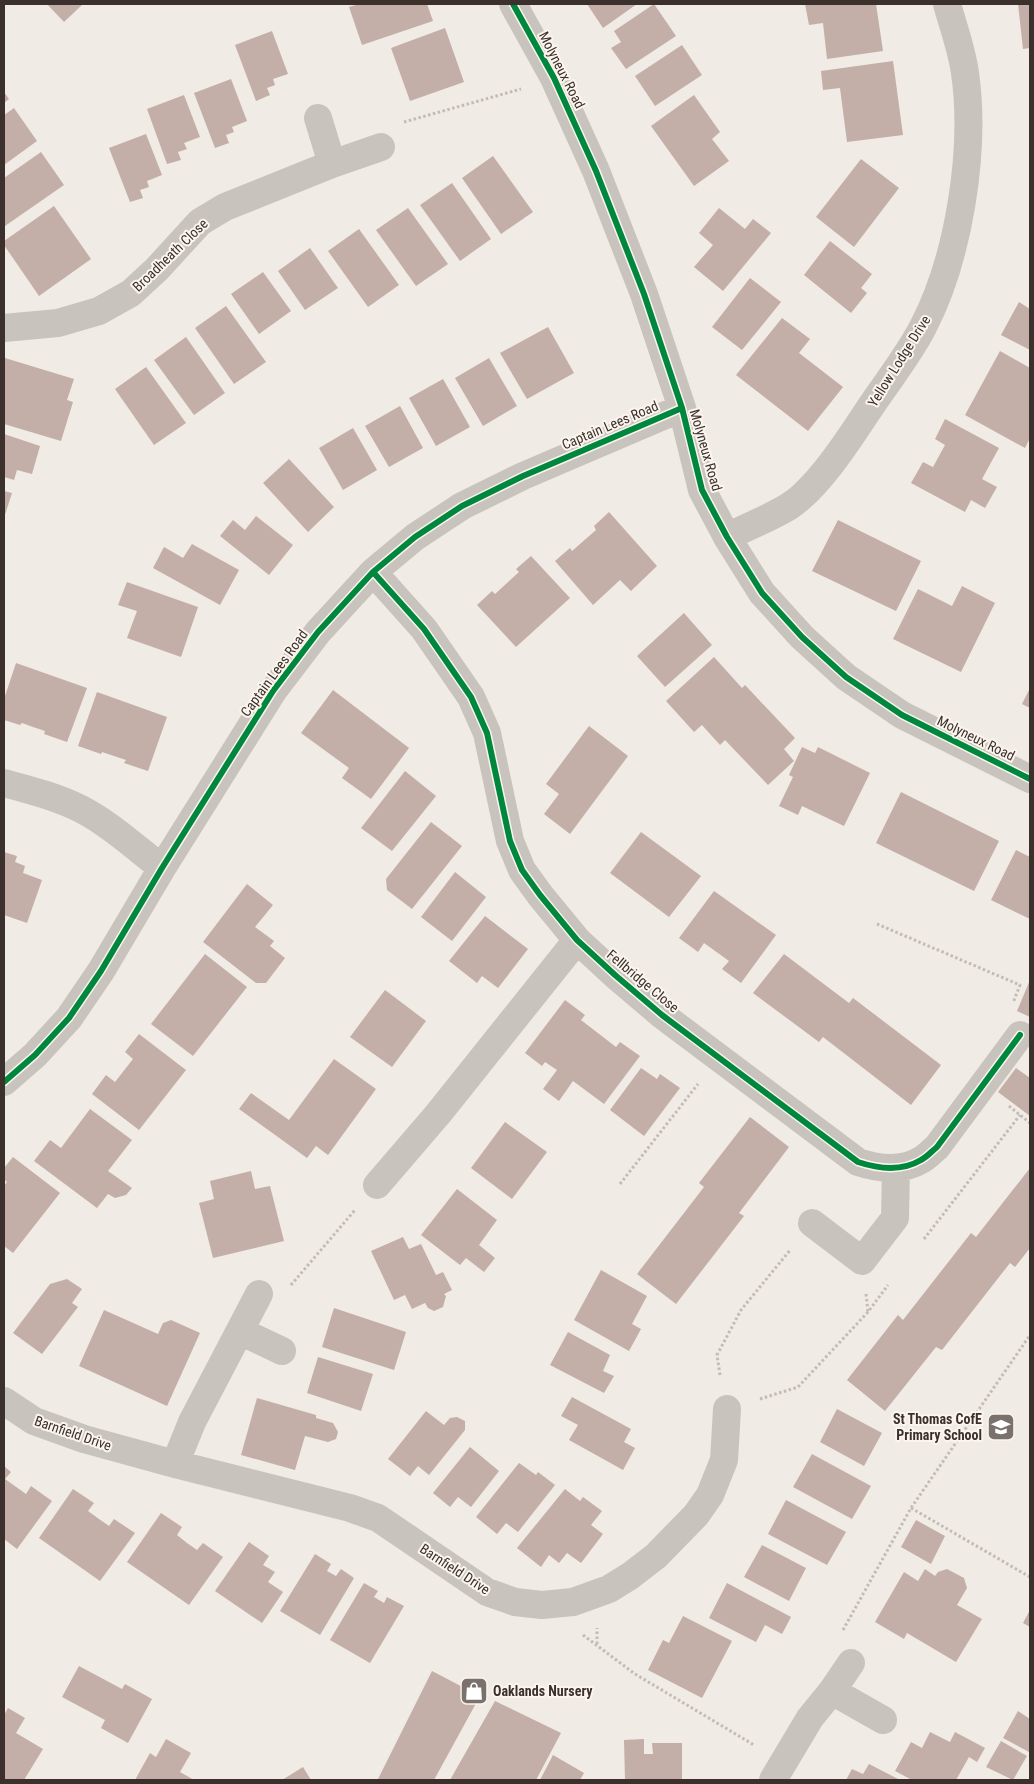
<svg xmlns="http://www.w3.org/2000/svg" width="1034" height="1784" font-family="'Roboto Condensed',sans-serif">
<rect width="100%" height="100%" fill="#f0ebe5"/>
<path fill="#c3afa7" d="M 47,4 L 83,4 L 64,22 Z
M 359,4 L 427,4 L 433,21 L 362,45 L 349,7 Z
M 587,4 L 637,4 L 603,28 Z
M 654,4 L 676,36 L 626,69 L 611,48 L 621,42 L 614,31 Z
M 805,4 L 876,4 L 883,51 L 827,59 L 823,23 L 809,25 Z
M 1018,4 L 1030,4 L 1030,48 L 1023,49 Z
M 445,28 L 464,82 L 410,101 L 391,48 Z
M 272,31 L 288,74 L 273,79 L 275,85 L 267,88 L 270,95 L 256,101 L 235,45 Z
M 682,45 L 702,75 L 655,106 L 635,76 Z
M 893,61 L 903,135 L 847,142 L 840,88 L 823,90 L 821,71 Z
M 231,79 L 247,121 L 232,127 L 234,132 L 226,135 L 229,143 L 215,148 L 194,93 Z
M 4,92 L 9,99 L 4,103 Z
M 184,95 L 200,137 L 184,143 L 187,149 L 178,152 L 181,160 L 167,164 L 147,109 Z
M 694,95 L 720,132 L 712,139 L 729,161 L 694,186 L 651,126 Z
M 14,108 L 37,141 L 4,165 L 4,115 Z
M 146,134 L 162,175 L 147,181 L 149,187 L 140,190 L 143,198 L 130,202 L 109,148 Z
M 41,152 L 64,185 L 5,226 L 4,224 L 4,178 Z
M 493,156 L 533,212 L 501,234 L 462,178 Z
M 861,159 L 899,188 L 854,247 L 816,217 Z
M 452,183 L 491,239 L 460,261 L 420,205 Z
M 54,206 L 91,259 L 39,296 L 4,245 L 4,241 Z
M 408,208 L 448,264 L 416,286 L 376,230 Z
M 719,208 L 745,229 L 753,219 L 771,233 L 723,291 L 694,267 L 713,245 L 699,233 Z
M 359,229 L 399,285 L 368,307 L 328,251 Z
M 830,241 L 872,274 L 861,288 L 867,293 L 851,313 L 804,275 Z
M 310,248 L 338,288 L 305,310 L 278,271 Z
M 263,272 L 291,311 L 259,334 L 231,294 Z
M 750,278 L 781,302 L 742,350 L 712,327 Z
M 1019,302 L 1030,309 L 1030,350 L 1001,335 Z
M 226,306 L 266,362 L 234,384 L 195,328 Z
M 782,318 L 810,339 L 799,353 L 843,387 L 808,431 L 736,375 Z
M 548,327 L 574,373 L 527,399 L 500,353 Z
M 186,337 L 225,393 L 194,415 L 154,360 Z
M 1000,351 L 1030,368 L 1030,438 L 1025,448 L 965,415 Z
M 5,358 L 74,379 L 67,400 L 73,402 L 61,441 L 4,424 Z
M 489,358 L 517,406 L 483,426 L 455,378 Z
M 146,367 L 186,423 L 154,445 L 115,389 Z
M 443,379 L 470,427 L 436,446 L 409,398 Z
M 400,406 L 423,448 L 389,467 L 365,426 Z
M 945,419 L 999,448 L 982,479 L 997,487 L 985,508 L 971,500 L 965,512 L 911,483 L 923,462 L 933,467 L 945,445 L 935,439 Z
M 353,428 L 377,470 L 343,490 L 319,448 Z
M 4,434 L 40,446 L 32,474 L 17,470 L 14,480 L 4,477 Z
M 289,459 L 334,507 L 308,532 L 263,483 Z
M 4,491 L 12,493 L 4,518 Z
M 609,512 L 657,566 L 631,591 L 620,580 L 593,605 L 555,561 L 570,548 L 572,551 L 596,530 L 594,526 Z
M 256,516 L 293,545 L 269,575 L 220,536 L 233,520 L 245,530 Z
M 838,520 L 921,561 L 896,611 L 812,571 Z
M 192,544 L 239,570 L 220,605 L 153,568 L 164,547 L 183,558 Z
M 531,556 L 570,598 L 516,647 L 477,605 L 492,591 L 495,594 L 519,572 L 516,569 Z
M 127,582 L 198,607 L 181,657 L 127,638 L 137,611 L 118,605 Z
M 962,586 L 995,603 L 961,672 L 893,639 L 918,589 L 952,606 Z
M 684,613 L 712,645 L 665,687 L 637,656 Z
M 714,657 L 742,688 L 745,685 L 795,738 L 784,749 L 794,761 L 768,785 L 725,740 L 720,745 L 702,725 L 694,732 L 666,701 Z
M 16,663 L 87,688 L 67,742 L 44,734 L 45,731 L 33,727 L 22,723 L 20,725 L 4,720 L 4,699 Z
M 1030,688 L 1030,708 L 1022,704 Z
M 333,690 L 409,748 L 371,799 L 342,778 L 349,768 L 301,733 Z
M 97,692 L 167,717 L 148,771 L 124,763 L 126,760 L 102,752 L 101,754 L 78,746 Z
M 589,726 L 628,756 L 570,834 L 544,814 L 559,794 L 546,784 Z
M 802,747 L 815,753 L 818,747 L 870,773 L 844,826 L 802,806 L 798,815 L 779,806 L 793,777 L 789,775 Z
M 405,771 L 436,796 L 392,851 L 361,828 Z
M 901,792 L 999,841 L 974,891 L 876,843 Z
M 431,822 L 462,846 L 412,909 L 387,890 L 386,879 Z
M 641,832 L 701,876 L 669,917 L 610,873 Z
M 1016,850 L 1030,857 L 1030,919 L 991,900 Z
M 4,852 L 17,856 L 15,862 L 25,866 L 23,873 L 42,880 L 27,923 L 4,915 Z
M 455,872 L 486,897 L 452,941 L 421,917 Z
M 247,884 L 273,905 L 255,927 L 274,941 L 270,946 L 285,958 L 266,983 L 256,983 L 203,942 Z
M 714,891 L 776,935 L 741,983 L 722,969 L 729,961 L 704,943 L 698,952 L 679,938 Z
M 485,916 L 528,949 L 498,988 L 482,976 L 477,983 L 449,961 Z
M 205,954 L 247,987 L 193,1056 L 151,1024 Z
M 784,954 L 849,1003 L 853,998 L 941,1065 L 911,1105 L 823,1037 L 819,1042 L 753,993 Z
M 1030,980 L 1030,1017 L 1017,1011 Z
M 385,990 L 426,1021 L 392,1067 L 350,1037 Z
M 565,1000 L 585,1015 L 581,1020 L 616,1047 L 620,1042 L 640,1056 L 604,1104 L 573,1081 L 559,1101 L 543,1089 L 557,1070 L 545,1062 L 542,1066 L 525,1053 Z
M 139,1034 L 186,1070 L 139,1130 L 92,1094 L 106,1075 L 115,1082 L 133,1059 L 125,1052 Z
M 334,1059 L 376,1089 L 328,1155 L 316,1146 L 307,1158 L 239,1109 L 251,1093 L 289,1120 Z
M 641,1068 L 657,1079 L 660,1074 L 680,1088 L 644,1136 L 610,1110 Z
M 1016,1068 L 1030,1078 L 1030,1116 L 998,1092 Z
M 90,1109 L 132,1140 L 108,1171 L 132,1188 L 126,1195 L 115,1198 L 108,1194 L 97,1208 L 34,1161 L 50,1140 L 61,1148 Z
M 750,1117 L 789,1147 L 739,1213 L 744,1216 L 676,1304 L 637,1274 L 704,1187 L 699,1183 Z
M 505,1122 L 547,1152 L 512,1199 L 471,1168 Z
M 13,1157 L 60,1193 L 13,1253 L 4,1246 L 4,1186 L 7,1182 L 4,1179 L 4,1168 Z
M 1030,1168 L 1030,1248 L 1015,1267 L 1010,1263 L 942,1350 L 936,1347 L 885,1411 L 847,1380 L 898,1315 L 903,1320 L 971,1233 L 976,1237 Z
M 251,1171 L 255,1189 L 270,1186 L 284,1241 L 213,1258 L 199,1203 L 214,1199 L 210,1181 Z
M 457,1189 L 497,1220 L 479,1245 L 495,1258 L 484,1272 L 466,1258 L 460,1265 L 421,1235 Z
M 403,1237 L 409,1249 L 421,1244 L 436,1275 L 443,1272 L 452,1290 L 444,1294 L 446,1296 L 443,1307 L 434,1311 L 428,1308 L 425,1303 L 412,1309 L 405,1295 L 394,1300 L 371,1251 Z
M 601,1270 L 647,1296 L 632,1324 L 641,1329 L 629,1351 L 574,1320 Z
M 67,1279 L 82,1289 L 72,1303 L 78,1307 L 42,1354 L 13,1333 L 50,1284 Z
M 334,1308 L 406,1332 L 394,1370 L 322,1347 Z
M 104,1310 L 158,1334 L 163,1323 L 171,1320 L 200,1333 L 167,1406 L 79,1366 Z
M 568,1332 L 610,1355 L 603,1371 L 614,1376 L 604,1393 L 550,1365 Z
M 318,1357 L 373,1374 L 361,1411 L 307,1393 Z
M 572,1397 L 631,1429 L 624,1442 L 635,1448 L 623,1470 L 569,1440 L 578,1425 L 561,1416 Z
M 257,1398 L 316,1415 L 316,1418 L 333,1423 L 338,1432 L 336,1439 L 328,1442 L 305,1436 L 295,1470 L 241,1455 Z
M 837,1409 L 882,1433 L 864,1466 L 820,1442 Z
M 426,1411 L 444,1425 L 450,1418 L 457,1417 L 465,1421 L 465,1430 L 429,1475 L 418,1466 L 410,1476 L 388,1459 Z
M 470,1447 L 499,1471 L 471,1507 L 458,1497 L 450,1507 L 433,1493 Z
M 812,1454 L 871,1486 L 852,1519 L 793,1487 Z
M 519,1463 L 536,1475 L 538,1472 L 555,1485 L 518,1532 L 506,1523 L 497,1534 L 476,1517 Z
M 4,1466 L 11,1472 L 5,1479 L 26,1494 L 31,1486 L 52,1501 L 17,1549 L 4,1539 Z
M 73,1489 L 94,1503 L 88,1511 L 99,1519 L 109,1526 L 114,1519 L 135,1533 L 100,1581 L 39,1538 Z
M 565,1489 L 580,1501 L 583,1497 L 602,1511 L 591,1525 L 603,1534 L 581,1563 L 567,1553 L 559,1563 L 549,1555 L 541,1567 L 517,1548 Z
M 786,1500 L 846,1532 L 827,1565 L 768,1534 Z
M 161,1513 L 182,1527 L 177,1535 L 187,1543 L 197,1550 L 203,1543 L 223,1557 L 189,1605 L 127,1562 Z
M 916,1520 L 945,1536 L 931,1564 L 901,1547 Z
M 249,1542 L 269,1556 L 263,1565 L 275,1572 L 268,1582 L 283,1592 L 262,1623 L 215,1591 Z
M 762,1545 L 806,1568 L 789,1601 L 744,1577 Z
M 315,1554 L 331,1564 L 327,1571 L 336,1576 L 341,1569 L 354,1578 L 320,1635 L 280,1611 Z
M 925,1569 L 935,1576 L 938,1572 L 947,1569 L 964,1578 L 967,1588 L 957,1605 L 982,1619 L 956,1662 L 907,1633 L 904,1639 L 875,1622 L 904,1572 L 918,1581 Z
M 364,1583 L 378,1591 L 374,1597 L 384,1603 L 387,1597 L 404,1606 L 370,1663 L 330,1640 Z
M 727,1583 L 791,1617 L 782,1634 L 765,1625 L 756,1642 L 709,1618 Z
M 1030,1610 L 1030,1627 L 1023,1623 Z
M 683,1616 L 732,1641 L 702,1698 L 648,1670 L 663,1640 L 669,1643 Z
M 79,1666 L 122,1689 L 125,1684 L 152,1699 L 128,1743 L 101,1728 L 105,1720 L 62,1697 Z
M 432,1671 L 480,1696 L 434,1780 L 381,1780 L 378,1779 Z
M 495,1701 L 561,1733 L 536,1780 L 450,1780 Z
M 8,1708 L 25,1718 L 16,1733 L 43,1749 L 24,1780 L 4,1780 L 4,1715 Z
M 1018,1711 L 1030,1719 L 1029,1752 L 1003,1738 Z
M 930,1732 L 950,1742 L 955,1732 L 985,1748 L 977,1762 L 969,1757 L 956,1780 L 912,1780 L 895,1771 L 911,1742 L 922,1748 Z
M 166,1739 L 191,1753 L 180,1772 L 194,1780 L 135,1780 L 150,1753 L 156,1757 Z
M 644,1739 L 644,1754 L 653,1754 L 652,1743 L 682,1743 L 682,1780 L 625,1780 L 624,1740 Z
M 1001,1741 L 1027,1756 L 1013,1780 L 986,1767 Z
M 553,1755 L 584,1773 L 580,1780 L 540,1780 Z
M 869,1764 L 900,1780 L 846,1780 L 852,1769 L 863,1774 Z
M 303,1767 L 311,1780 L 282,1780 Z"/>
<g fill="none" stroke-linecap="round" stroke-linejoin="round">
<path stroke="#c2bbb6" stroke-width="3" stroke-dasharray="2.5 2.5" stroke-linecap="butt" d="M 404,122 L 521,89
M 877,924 L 1020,985 L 1013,1003
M 1009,1106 L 1030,1123
M 620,1184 L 698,1084
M 924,1239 L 1020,1115
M 291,1285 L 355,1210
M 866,1294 L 868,1312
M 720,1375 L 717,1355 L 741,1310 L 791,1249
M 760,1399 L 798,1387 L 868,1312 L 888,1285
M 911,1508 L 1030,1577
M 843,1630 L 911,1508 L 1030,1335
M 583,1635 L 635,1674 L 754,1745
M 597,1644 L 597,1628"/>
<path stroke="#c9c3be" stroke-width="28" d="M 513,4 L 554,78 L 596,171 L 644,294 L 682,408 L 702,490 L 727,537 L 762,593 L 802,637 L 846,677 L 902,715 L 1030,779
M 318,118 L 332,164
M 4,328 L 58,323 L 99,311 L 131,293 L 157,269 L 200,222 L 225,207 L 332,164 L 381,147
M 727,537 C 746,527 773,517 791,505 C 819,486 850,438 869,409 C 887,382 908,356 923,327 C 959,258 976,150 965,73 C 962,50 953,26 947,4
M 373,572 L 424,629 L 471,697 L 487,733 L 510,841 L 522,870 L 540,895 L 577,940 L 615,975 L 662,1015 L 858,1162 C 879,1169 901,1172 921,1160 C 927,1157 932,1151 937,1147 L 1020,1035
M 4,783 C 30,790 57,797 81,809 C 110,824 136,848 162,868
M 4,1082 L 35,1055 L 69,1018 L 101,971 L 162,868 L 273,691 L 318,632 L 373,572 L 415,537 L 462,506 L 523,476 L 682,408
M 377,1185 L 438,1114 L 577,940
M 812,1223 L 862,1261 L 895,1218 L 896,1169
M 240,1331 L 282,1351
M 4,1401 L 34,1421 L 84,1439 L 175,1464 L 350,1508 L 378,1518 L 487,1592 L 515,1602 L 542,1605 L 573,1602 L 609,1589 L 630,1576 L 656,1556 L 696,1515 L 710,1495 L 724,1460 L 727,1409
M 175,1464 L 192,1422 L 259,1294
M 832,1691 L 883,1720
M 773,1780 L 810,1718 L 832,1691 L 851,1663"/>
<g stroke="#fbf5ee" stroke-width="9">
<path id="cycleway" d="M 513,4 L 554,78 L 596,171 L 644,294 L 682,408 L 702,490 L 727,537 L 762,593 L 802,637 L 846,677 L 902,715 L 1030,779
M 373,572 L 424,629 L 471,697 L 487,733 L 510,841 L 522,870 L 540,895 L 577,940 L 615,975 L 662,1015 L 858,1162 C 879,1169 901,1172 921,1160 C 927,1157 932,1151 937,1147 L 1020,1035
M 4,1082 L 35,1055 L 69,1018 L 101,971 L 162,868 L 273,691 L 318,632 L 373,572 L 415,537 L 462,506 L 523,476 L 682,408"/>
</g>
<use href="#cycleway" stroke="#00873e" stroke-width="6"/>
</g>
<defs>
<g id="school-square" transform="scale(1.4375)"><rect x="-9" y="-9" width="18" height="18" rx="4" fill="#7a716c" stroke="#fbf5ee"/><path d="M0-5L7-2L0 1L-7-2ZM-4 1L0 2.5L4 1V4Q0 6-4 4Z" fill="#fff"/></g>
<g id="shop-square" transform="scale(1.4375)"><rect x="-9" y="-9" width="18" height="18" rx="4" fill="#7a716c" stroke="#fbf5ee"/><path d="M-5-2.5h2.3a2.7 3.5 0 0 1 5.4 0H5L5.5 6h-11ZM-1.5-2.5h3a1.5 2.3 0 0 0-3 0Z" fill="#fff"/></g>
</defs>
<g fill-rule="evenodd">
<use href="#school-square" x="1001" y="1427"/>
<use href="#shop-square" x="474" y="1691"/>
</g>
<g text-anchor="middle" stroke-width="4" stroke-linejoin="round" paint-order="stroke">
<g font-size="14" fill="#3b302b" stroke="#fbf5ee">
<text transform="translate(562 70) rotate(63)" y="5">Molyneux Road</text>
<text transform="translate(170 255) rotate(-44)" y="5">Broadheath Close</text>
<text transform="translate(899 361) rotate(-58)" y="5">Yellow Lodge Drive</text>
<text transform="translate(610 425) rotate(-23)" y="5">Captain Lees Road</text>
<text transform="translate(706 450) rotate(74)" y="5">Molyneux Road</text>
<text transform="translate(274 673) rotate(-54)" y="5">Captain Lees Road</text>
<text transform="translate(976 738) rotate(26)" y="5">Molyneux Road</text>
<text transform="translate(643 981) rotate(40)" y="5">Fellbridge Close</text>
<text transform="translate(73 1433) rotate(19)" y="5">Barnfield Drive</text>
<text transform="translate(455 1569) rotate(33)" y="5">Barnfield Drive</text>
</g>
<g font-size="14" font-weight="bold" fill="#3b302b" stroke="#fbf5ee" text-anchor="end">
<text x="982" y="1424">St Thomas CofE<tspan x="982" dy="16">Primary School</tspan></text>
<text x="493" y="1696" text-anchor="start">Oaklands Nursery</text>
</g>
</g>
<rect width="1034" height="1784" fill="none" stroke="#3b302b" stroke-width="10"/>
</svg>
